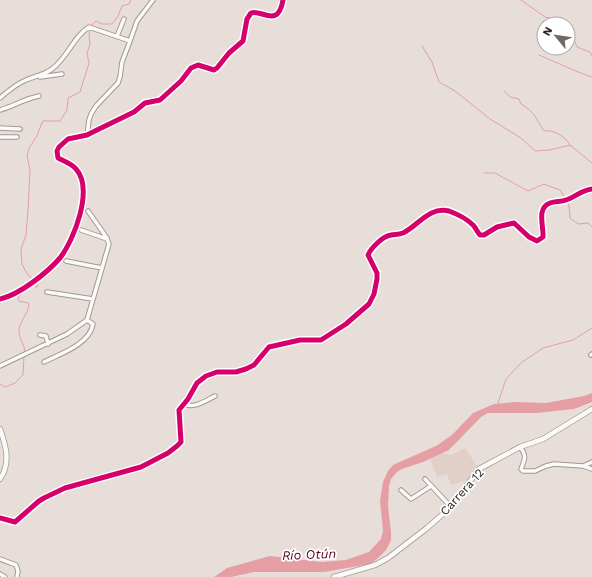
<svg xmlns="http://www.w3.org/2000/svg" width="592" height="577" font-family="'Work Sans',sans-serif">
<rect width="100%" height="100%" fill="#e7deda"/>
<path fill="#e1d0c8" d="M 465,448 L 479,469 L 469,480 L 451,485 L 447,474 L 437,477 L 430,459 L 443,453 L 451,455 Z"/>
<path fill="#e49ea4" d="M 592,393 L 592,402 L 574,409 L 537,413 L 488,413 L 481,417 L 449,450 L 423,462 L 402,469 L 396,473 L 391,479 L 389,486 L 388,506 L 391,532 L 391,540 L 386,550 L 377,559 L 370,564 L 324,572 L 254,572 L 231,577 L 214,577 L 227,568 L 270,556 L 322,562 L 346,560 L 369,552 L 381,539 L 383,531 L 380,501 L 383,482 L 388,471 L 393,465 L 436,446 L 452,435 L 473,413 L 494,404 L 516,402 L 546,403 L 584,396 Z"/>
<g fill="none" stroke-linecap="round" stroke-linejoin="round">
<path stroke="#e49ea4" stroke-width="1" d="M 521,0 L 545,17 L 567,22 L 577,47 L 590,52 L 592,56
M 91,26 L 96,21 L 102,24 L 112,24 L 118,16 L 122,6 L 129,4 L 131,0
M 422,46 L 432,62 L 439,82 L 455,91 L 490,119 L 521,138 L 535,151 L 550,150 L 570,145 L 592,163
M 539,55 L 578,72 L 592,77
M 504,91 L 510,97 L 519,99 L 521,104 C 535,112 536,119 544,131 C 553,129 566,137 570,145
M 484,173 L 495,173 L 528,191 L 544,184 L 560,190 L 565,198
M 566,201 L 569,205 L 570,218 L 578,224 L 588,223 L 592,227
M 33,280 L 26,272 L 22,264 L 21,249 L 26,235 L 28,210 L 30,170 L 27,156 L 29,148 L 37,136 L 41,125 L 43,121 L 60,121 L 67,110 L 68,98 L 80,92 L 89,63 L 87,53 L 90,44 L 89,35 L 90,29
M 25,353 C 25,344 18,338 19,329 C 21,320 28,313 29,305 L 28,303 L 19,301 L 18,298 L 20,295 L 33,286 L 37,287 L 38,285 L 36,282
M 0,384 L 5,387 L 15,383 L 23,375 L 24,356
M 498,403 L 506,379 L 522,362 L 543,348 L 573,340 L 592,328"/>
<g stroke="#9f9995" stroke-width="5.5">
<path id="minor" d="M 117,36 L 124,19
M 130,41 L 137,21 L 153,0
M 40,77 L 62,74
M 0,98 C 8,91 16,84 26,80 C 35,76 44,75 52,69 C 68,57 73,37 89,27 L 130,41 L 122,62 L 120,77 L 118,83 L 96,106 L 91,114 L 89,120 L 87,135
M 0,110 C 14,106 24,99 39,96
M 0,128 L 20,129
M 0,137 L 17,137
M 88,211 L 107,238
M 66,261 L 102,268
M 47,292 L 93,299
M 0,299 C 19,295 47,273 60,258 C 74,240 94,189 76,169 C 72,164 64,161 58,158 L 57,151 L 59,147 L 68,139 L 87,135 L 97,130 L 134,112 L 145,103 L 160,100 L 181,81 L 191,68 L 198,65 L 214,70 L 217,68 L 229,53 L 243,41 L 247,19 L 251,13 C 262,9 278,29 283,0
M 40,335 L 46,336 L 48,344
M 591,355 L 592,354
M 44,362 C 60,354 90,344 93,324 L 87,320
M 0,366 L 67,334 L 87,320 L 109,244 L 107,239 L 81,230
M 183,404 C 194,409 205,401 215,396
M 520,447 C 527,456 525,459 521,469 L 523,471 L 535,471 L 546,466 L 554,464 L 583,466 L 592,469
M 583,466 L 592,462
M 425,479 L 451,507
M 401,490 L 411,499 L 431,486
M 0,518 L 15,522 L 39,501 L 44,498 L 65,488 L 141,467 L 168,453 L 177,446 L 181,442 L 179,410 L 188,399 L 197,383 L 206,376 L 217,372 L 236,372 L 246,369 L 254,365 L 269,347 L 300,340 L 321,340 L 346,324 L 369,304 L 374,294 L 377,279 L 377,273 L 368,255 C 371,248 383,236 391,235 C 395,234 398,235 403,233 C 418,226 429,206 449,211 C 457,214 467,219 473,225 C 476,228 477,232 480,235 L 484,235 L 497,227 L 514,223 L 529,237 L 537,241 L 543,237 C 544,227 536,208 550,203 C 555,201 561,202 566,200 C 575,197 582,190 592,189
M 0,559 L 16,565 L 18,571 L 17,577
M 0,574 L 5,577"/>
</g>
<g stroke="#9f9995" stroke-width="6">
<path id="tertiary" d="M 0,429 C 6,446 11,463 0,479
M 334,577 L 375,565 L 388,558 L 427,528 L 451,507 L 479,469 L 520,447 L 543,439 L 592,409"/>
</g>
<use href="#minor" stroke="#fbfaf9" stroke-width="3.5"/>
<use href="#tertiary" stroke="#fbfaf9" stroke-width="4.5"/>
<g stroke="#fff" stroke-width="8">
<path id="cycleway" d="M 0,299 C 19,295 47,273 60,258 C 74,240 94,189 76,169 C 72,164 64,161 58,158 L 57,151 L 59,147 L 68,139 L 87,135 L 97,130 L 134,112 L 145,103 L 160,100 L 181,81 L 191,68 L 198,65 L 214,70 L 217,68 L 229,53 L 243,41 L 247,19 L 251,13 C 262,9 278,29 283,0
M 0,518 L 15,522 L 39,501 L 44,498 L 65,488 L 141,467 L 168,453 L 177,446 L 181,442 L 179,410 L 188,399 L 197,383 L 206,376 L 217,372 L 236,372 L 246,369 L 254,365 L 269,347 L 300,340 L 321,340 L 346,324 L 369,304 L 374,294 L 377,279 L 377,273 L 368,255 C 371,248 383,236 391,235 C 395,234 398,235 403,233 C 418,226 429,206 449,211 C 457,214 467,219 473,225 C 476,228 477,232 480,235 L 484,235 L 497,227 L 514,223 L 529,237 L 537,241 L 543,237 C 544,227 536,208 550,203 C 555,201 561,202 566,200 C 575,197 582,190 592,189"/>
</g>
<use href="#cycleway" stroke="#d6006c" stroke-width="5"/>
</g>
<g text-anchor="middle" stroke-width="3.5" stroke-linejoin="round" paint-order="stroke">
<g font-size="12" fill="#2e2825" stroke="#fff">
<text transform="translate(462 492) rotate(-48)" y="4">Carrera 12</text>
</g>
<g font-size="13" font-style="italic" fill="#5b021c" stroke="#fff">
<text transform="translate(309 554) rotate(-2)" y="5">Río Otún</text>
</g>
</g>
<g transform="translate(556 36) rotate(299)"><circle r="19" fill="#ffffff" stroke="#aba9a8"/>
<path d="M0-3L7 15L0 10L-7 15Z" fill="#6f6864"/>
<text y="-6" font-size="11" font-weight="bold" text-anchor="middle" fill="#2e2825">N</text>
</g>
</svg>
